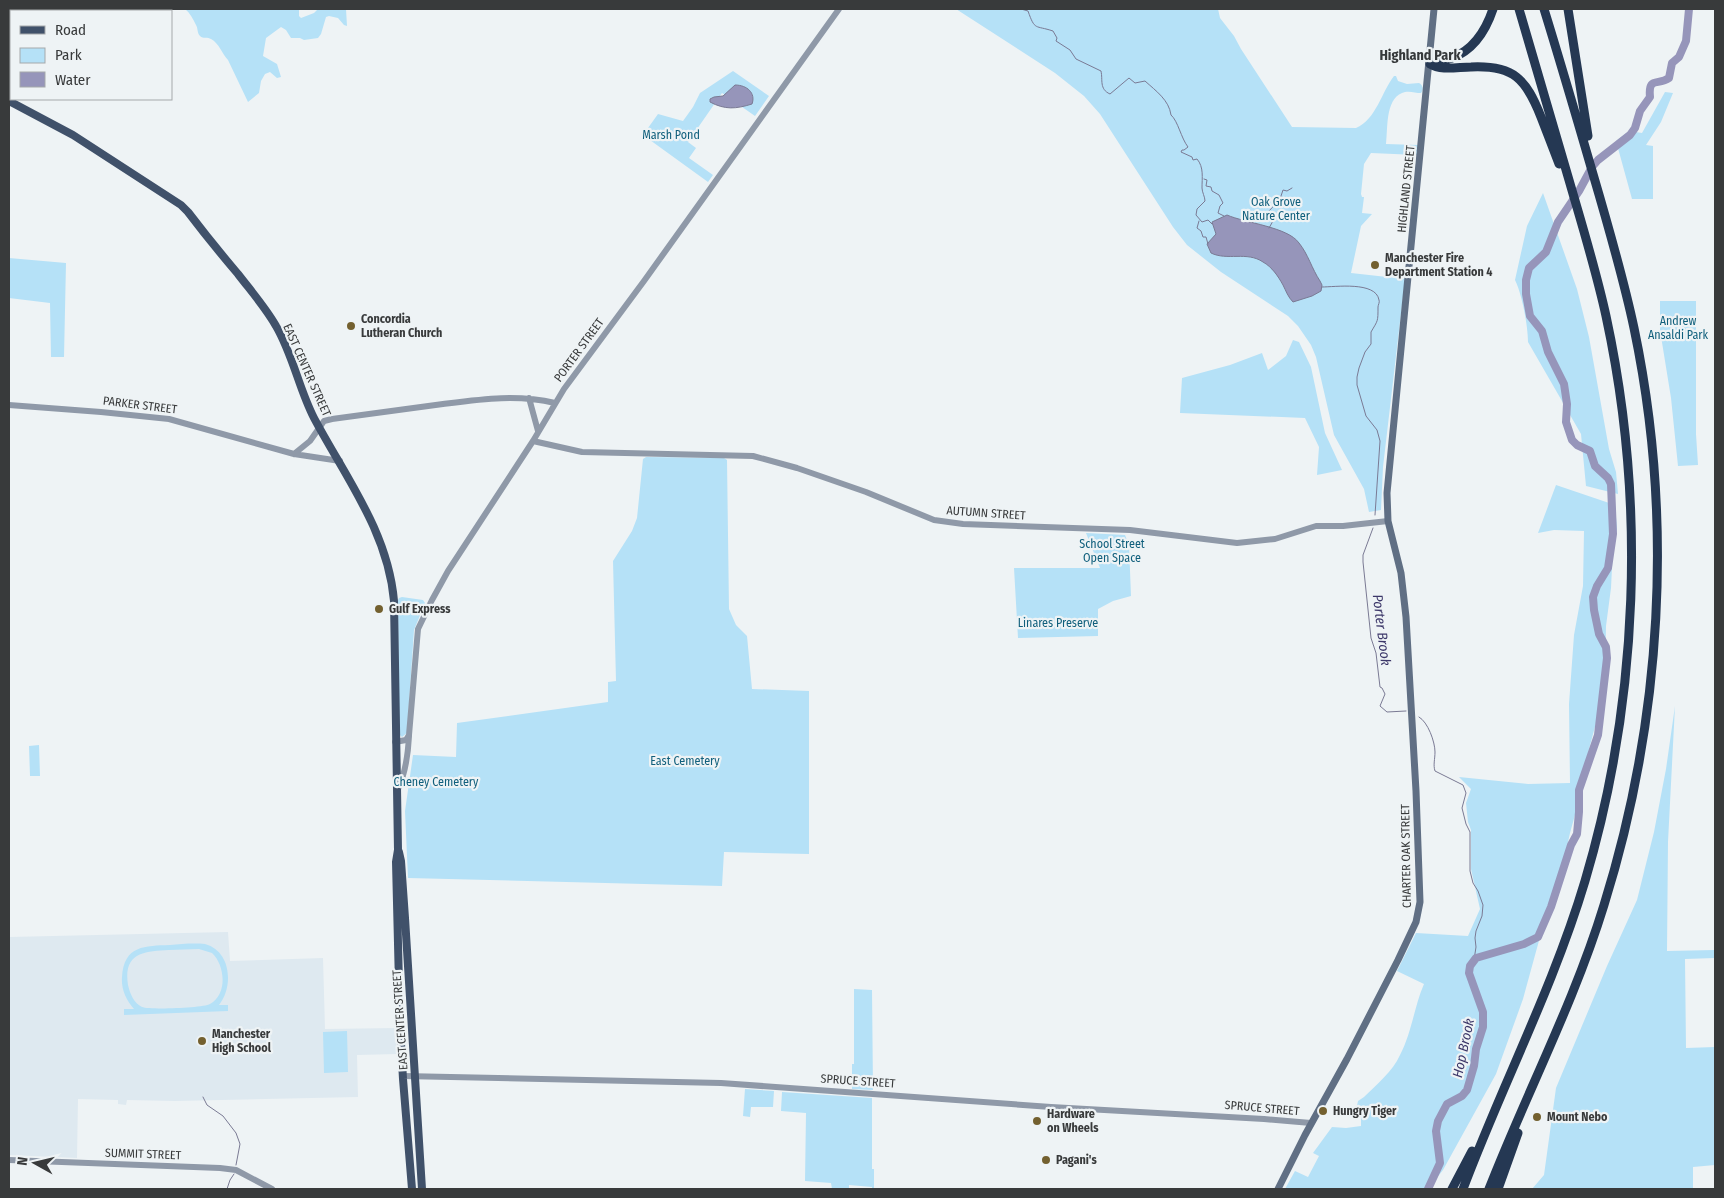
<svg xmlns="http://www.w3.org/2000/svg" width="1724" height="1198" font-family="'Fira Sans Condensed',sans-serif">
<rect width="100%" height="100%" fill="#eef3f5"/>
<path fill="#dee9f0" d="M 228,932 L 230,961 L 323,958 L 325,1029 L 396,1028 L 397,1054 L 357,1055 L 358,1097 L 175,1101 L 127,1100 L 126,1105 L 118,1104 L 118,1100 L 78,1099 L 77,1158 L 9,1155 L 9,937 Z"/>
<path fill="#b5e1f7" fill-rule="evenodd" d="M 185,9 L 299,9 L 299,16 L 301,18 L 314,13 L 318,9 L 346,9 L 347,26 L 344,25 L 338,18 L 329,16 L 326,17 L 321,34 L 318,38 L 304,40 L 300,38 L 291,38 L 286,30 L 281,27 L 266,38 L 263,56 L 277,64 L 281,77 L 277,78 L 270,72 L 265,74 L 261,81 L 259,93 L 248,102 L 228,60 C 222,54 219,43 211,39 C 208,37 203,39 200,36 C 197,33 198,28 196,25 C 193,19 190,13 185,9 Z
M 956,9 L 1218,9 L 1220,18 L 1234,36 L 1241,49 L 1292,127 L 1356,128 C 1376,120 1382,91 1394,76 L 1396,76 L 1398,81 L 1407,84 L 1419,83 C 1423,85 1424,90 1421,93 C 1415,93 1408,90 1402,93 C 1385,100 1388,129 1386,144 L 1418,145 L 1417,155 L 1371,153 L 1364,164 L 1361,194 L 1362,197 L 1364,197 L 1362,213 L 1372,214 L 1361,226 L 1351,273 L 1405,279 L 1383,467 L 1381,510 L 1369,512 L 1364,489 L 1334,435 L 1316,357 L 1311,345 L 1298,326 L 1288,316 L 1221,272 L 1187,245 L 1173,227 L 1100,114 L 1084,96 L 1055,73 Z
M 733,71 L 769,96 L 755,116 L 722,93 L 688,142 L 696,148 L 689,158 L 713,175 L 708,182 L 643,135 L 658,114 L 683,121 L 693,107 L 700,93 Z
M 1665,92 L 1673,93 L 1661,122 L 1646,145 L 1653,146 L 1653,199 L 1632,199 L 1616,141 L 1629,131 L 1642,133 Z
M 1543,193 L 1577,289 L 1589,337 L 1609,449 L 1616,472 L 1618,494 L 1586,486 L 1581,434 L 1528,342 C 1528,326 1522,294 1515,280 L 1527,226 Z
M 9,258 L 66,263 L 64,357 L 51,357 L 50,303 L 9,298 Z
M 1660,301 L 1696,301 L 1696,434 L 1698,465 L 1678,466 L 1671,398 L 1660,330 Z
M 1293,340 L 1299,342 L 1311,367 L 1325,433 L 1342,470 L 1317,475 L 1319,447 L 1305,418 L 1180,413 L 1182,378 L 1230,365 L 1262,353 L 1268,370 L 1286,356 Z
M 646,457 L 724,458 L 727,460 L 729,609 L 736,625 L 747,636 L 752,689 L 809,691 L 809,854 L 724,852 L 722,886 L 408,878 L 405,811 L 413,755 L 456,757 L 457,723 L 608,702 L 608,682 L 616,681 L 613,561 L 632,531 L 637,518 L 643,459 Z
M 1556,485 L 1615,505 L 1617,529 L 1613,547 L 1611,588 L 1606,626 L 1605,680 L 1599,700 L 1596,723 L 1589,749 L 1581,793 L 1570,833 L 1562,869 L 1540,937 L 1523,999 L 1496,1074 L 1443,1170 L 1428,1189 L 1285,1189 L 1295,1171 L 1308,1177 L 1319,1156 L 1313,1153 L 1332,1127 L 1346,1128 L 1361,1126 L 1361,1112 L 1356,1111 L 1358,1101 L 1364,1097 C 1376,1085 1393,1071 1400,1055 C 1412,1032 1414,1007 1424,984 L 1397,971 L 1416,933 L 1468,936 L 1480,909 L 1471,869 L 1471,830 L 1468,822 L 1466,803 L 1471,789 L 1459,777 L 1528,784 L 1570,783 L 1569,704 L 1574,635 L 1583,586 L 1584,531 L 1554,530 L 1538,533 Z
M 1086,533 L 1125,535 L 1129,545 L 1131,596 L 1113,601 L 1098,609 L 1098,636 L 1018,638 L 1014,568 L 1100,568 Z
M 402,597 L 423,600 L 425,603 L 414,630 L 407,733 L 402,737 L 399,734 L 398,600 L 399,598 Z
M 1675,706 L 1668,842 L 1667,951 L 1715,950 L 1715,958 L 1685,959 L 1686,1048 L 1715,1047 L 1715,1165 L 1693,1167 L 1693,1189 L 1532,1189 L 1544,1175 L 1556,1088 L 1607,966 L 1637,900 L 1654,832 L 1666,769 Z
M 39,745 L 40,776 L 30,776 L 29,746 Z
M 205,944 C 231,951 234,986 219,1005 L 228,1005 L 228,1011 L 124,1015 L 124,1009 L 134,1009 C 126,1000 121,989 122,977 C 124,945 145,946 170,945 C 181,944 193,943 205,944 ZM 199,949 L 212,953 C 225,965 228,994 210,1004 C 203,1008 150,1010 142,1007 C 134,1003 130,994 128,985 C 123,953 144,951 169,950 C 179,950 189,949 199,949 Z
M 854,989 L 872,990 L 873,1090 L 852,1089 L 852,1064 L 854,1064 Z
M 347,1031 L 348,1072 L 324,1073 L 323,1032 Z
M 745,1089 L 774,1091 L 773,1107 L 751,1107 L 750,1117 L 743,1116 Z
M 782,1092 L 872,1098 L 872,1169 L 874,1169 L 874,1189 L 872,1189 L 872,1187 L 849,1185 L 849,1189 L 832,1189 L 831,1183 L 805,1181 L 806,1113 L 781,1111 Z"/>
<path fill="#9695ba" stroke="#7a7a94" d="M 735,85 C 747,85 756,93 752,104 C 736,109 725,110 710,102 L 710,99 L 714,97 L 723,96 Z
M 1227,215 C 1245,223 1288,227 1299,243 C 1308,254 1312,269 1320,281 L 1322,285 L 1321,291 L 1312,296 L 1293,302 C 1288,297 1286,291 1283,285 C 1278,276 1272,267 1263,262 C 1247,251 1227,261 1211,253 L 1207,244 L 1216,234 L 1212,222 Z"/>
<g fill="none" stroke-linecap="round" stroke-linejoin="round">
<path stroke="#7a7a94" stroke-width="1" d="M 1021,9 L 1028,11 C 1035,31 1035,25 1053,31 L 1057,38 L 1056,41 L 1070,50 L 1076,59 L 1101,71 C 1103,80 1099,89 1110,94 L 1129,78 L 1135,83 L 1145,81 C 1156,91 1169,100 1171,115 C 1178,121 1181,138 1188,147 L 1184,150 L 1182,150 L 1181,152 L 1192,157 L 1193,160 L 1197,159 C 1204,167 1202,178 1202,188 C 1202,192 1205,197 1205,201 L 1197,209 L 1196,215 L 1202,222 L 1208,220 L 1212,224
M 1204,179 L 1207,180 L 1206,186 L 1211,187 L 1212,191 L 1219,195 L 1223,203 L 1220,206 L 1218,213 L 1224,216
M 1199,221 L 1197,228 L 1201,231 L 1203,237 L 1206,237 L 1208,244
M 1269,228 L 1273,221 L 1269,211 L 1280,199 L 1283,190 L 1287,191 L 1292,188
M 1322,287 C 1335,287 1376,281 1379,300 C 1380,302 1378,305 1378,307 C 1378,322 1378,320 1371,332 L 1371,344 L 1365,352 L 1359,368 L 1357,377 L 1357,385 L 1366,416 L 1377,430 L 1380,441 L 1375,515
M 1373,528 L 1363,555 L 1363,562 L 1371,638 L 1376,653 L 1380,687 L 1382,688 L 1385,694 L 1380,706 L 1387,712 L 1406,711
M 1419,717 C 1428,722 1435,742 1435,752 C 1435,759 1433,765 1435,771 L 1463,785 L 1466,793 L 1462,808 L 1466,824 L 1470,832 L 1470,871 L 1473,883 L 1478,891 L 1483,905 L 1482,916 L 1476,931 L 1475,938 L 1476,947 L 1474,960
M 203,1097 L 207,1105 L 223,1116 L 236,1133 L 240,1144 L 236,1165
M 227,1189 L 230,1180 L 234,1174"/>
<path stroke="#9695ba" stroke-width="8" d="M 1428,1189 L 1440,1163 L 1436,1131 L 1438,1121 L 1447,1104 L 1462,1096 L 1467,1090 L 1474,1066 L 1476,1049 L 1483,1027 L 1483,1012 L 1469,973 L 1470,966 L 1476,958 L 1524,944 L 1538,937 L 1551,907 L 1571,845 L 1577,834 L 1579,812 L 1579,790 L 1598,735 L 1607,658 L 1606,647 L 1599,634 L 1594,610 L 1593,597 L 1597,586 L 1608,568 L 1613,534 L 1611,484 L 1608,478 L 1595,466 L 1590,451 L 1577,445 L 1572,440 L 1566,422 L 1567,404 L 1564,384 L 1548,352 L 1542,331 L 1530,316 L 1526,294 L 1526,280 L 1529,268 L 1546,252 L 1558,222 L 1579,191 L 1592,167 L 1598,160 L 1630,135 L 1635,128 L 1640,111 L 1650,97 C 1648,76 1658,86 1669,78 L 1672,63 L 1679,57 L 1686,41 L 1689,9"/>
<path stroke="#8f99a8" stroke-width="6" d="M 529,398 L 538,431
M 9,405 L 101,412 L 169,419 L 294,454 L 340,461
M 533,441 L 582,452 L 753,456 L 797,468 L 866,492 L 934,520 L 963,524 L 1130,530 L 1237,543 L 1275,539 L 1316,526 L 1343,526 L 1388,521
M 294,454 L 310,441 L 324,421 L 332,419 C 369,414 406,409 443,404 C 482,399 517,394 555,403
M 395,742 L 406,740 L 409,735 L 418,629 L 432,600 L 448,571 L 533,441 L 564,389 L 644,281 L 839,9
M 398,789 C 406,772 408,755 409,736
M 403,1076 L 721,1083 L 1051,1107 L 1264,1119 L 1311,1123
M 9,1160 L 220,1168 L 236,1170 L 272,1189"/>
<path stroke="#606f84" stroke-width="7" d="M 1278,1189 L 1305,1135 L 1347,1059 L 1398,960 L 1416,922 L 1420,902 L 1416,791 L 1406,617 L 1401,573 L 1388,521 L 1387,493 L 1434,9"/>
<path stroke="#40516a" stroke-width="8" d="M 9,101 L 73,135 L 181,205 L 188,212 C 204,233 221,254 238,274 C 251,291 266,308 276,326 C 293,355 299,389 314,418 C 346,478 388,532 394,601 L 398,850 L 396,862 L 400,1025 L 403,1079 L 412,1189
M 399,852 L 401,861 L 405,918 L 422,1189"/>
<path stroke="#253853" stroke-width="9" d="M 1568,9 L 1588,136
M 1430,64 C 1441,71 1458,67 1471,67 C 1514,65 1526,79 1541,117 C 1547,133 1553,148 1559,164
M 1430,64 C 1436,60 1444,61 1452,58 C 1473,50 1486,30 1493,9
M 1452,1189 L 1472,1151
M 1463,1189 C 1502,1085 1553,988 1585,881 C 1639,699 1646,501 1606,316 C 1596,270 1582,225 1569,180 C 1552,123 1536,66 1519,9
M 1489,1189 C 1526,1094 1574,1003 1604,905 C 1662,719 1674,519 1634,328 C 1623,276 1608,225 1593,174 C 1577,119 1561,64 1544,9
M 1498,1189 L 1518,1133"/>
</g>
<g fill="#73602f" stroke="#eef3f5" stroke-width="2">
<circle cx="1375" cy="265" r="5"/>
<circle cx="351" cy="326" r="5"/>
<circle cx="379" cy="609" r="5"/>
<circle cx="202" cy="1041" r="5"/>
<circle cx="1323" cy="1111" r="5"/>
<circle cx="1537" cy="1117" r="5"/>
<circle cx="1037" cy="1121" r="5"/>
<circle cx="1046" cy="1160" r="5"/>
</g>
<g text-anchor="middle" stroke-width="4.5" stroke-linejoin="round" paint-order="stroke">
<g font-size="12" fill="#105f7c" stroke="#eef3f5">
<text x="671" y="139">Marsh Pond</text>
<text x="1276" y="206">Oak Grove<tspan x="1276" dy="14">Nature Center</tspan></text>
<text x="1678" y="325">Andrew<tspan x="1678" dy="14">Ansaldi Park</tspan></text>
<text x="1112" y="548">School Street<tspan x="1112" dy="14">Open Space</tspan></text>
<text x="1058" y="627">Linares Preserve</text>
<text x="685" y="765">East Cemetery</text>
<text x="436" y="786">Cheney Cemetery</text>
</g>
<g font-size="12" fill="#383a3b" stroke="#eef3f5">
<text transform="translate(1406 189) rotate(-84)" y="4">HIGHLAND STREET</text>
<text transform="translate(579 350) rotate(-54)" y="4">PORTER STREET</text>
<text transform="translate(307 370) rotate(66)" y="4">EAST CENTER STREET</text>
<text transform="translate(140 405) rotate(7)" y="4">PARKER STREET</text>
<text transform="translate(986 513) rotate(4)" y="4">AUTUMN STREET</text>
<text transform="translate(1406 856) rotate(-91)" y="4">CHARTER OAK STREET</text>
<text transform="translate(400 1020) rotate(-94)" y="4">EAST CENTER STREET</text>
<text transform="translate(858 1081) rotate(4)" y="4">SPRUCE STREET</text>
<text transform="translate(1262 1108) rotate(5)" y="4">SPRUCE STREET</text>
<text transform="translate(143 1154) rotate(2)" y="4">SUMMIT STREET</text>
</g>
<g font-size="12" font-weight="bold" fill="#383a3b" stroke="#eef3f5" text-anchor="start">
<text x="1385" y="262">Manchester Fire<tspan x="1385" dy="14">Department Station 4</tspan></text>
<text x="361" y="323">Concordia<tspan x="361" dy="14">Lutheran Church</tspan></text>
<text x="389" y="613">Gulf Express</text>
<text x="212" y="1038">Manchester<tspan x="212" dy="14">High School</tspan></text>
<text x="1333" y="1115">Hungry Tiger</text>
<text x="1047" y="1118">Hardware<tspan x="1047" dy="14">on Wheels</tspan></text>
<text x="1547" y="1121">Mount Nebo</text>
<text x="1056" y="1164">Pagani's</text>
</g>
<g font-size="14" font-weight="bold" fill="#36393b" stroke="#eef3f5">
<text x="1420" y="60">Highland Park</text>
</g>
<g font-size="14" font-style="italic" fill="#3c3769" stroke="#eef3f5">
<text transform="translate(1382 630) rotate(83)" y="5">Porter Brook</text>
<text transform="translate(1463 1048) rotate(-78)" y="5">Hop Brook</text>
</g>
</g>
<rect width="1724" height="1198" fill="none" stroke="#383a3b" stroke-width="20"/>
<rect x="10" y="10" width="162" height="90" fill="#eef3f5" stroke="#a5a9ab"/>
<rect x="20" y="26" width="25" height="8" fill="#40516a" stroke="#a5a9ab"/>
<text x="55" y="35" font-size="15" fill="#383a3b">Road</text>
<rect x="20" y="48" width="25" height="15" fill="#b5e1f7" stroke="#a5a9ab"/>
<text x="55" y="60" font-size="15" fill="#383a3b">Park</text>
<rect x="20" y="72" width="25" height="15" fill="#9695ba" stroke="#a5a9ab"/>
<text x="55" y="85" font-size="15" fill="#383a3b">Water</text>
<g transform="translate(35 1163) rotate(278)" stroke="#eef3f5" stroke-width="4" paint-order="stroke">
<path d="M0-4L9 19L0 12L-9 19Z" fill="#383a3b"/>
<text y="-8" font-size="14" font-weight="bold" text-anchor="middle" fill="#383a3b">N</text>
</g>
</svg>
